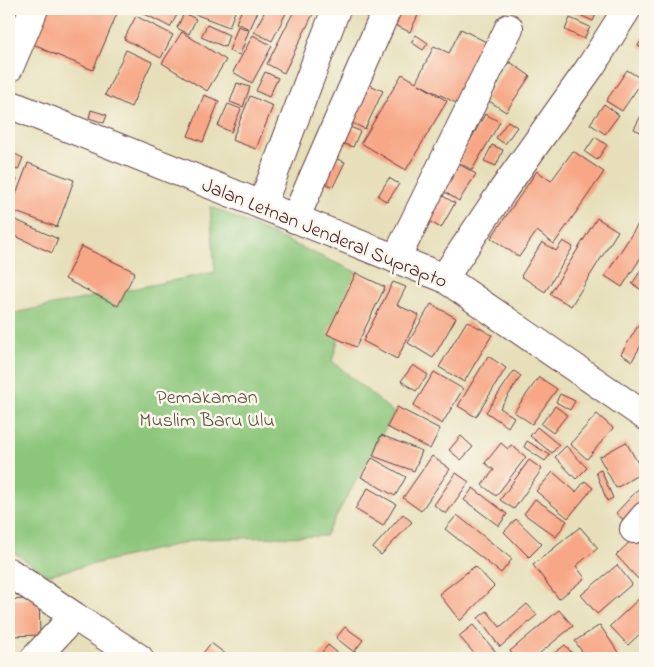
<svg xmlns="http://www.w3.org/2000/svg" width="654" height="667" font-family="'Indie Flower',sans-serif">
<rect width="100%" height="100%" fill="#fbf7ec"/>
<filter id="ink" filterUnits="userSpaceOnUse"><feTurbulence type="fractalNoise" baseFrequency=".02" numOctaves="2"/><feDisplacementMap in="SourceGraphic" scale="10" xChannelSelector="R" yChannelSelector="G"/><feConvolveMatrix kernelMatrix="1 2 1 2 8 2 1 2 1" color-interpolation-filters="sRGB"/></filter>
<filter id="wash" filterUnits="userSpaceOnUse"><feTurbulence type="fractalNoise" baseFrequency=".0096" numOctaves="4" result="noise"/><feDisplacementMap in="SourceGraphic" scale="20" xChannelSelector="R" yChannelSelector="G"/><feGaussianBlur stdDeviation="1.12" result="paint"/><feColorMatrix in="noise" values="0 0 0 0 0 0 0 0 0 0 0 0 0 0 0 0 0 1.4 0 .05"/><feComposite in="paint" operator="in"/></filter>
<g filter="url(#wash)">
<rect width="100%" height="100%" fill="#e6dfba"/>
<path fill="#8bc67a" stroke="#6a7252" d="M 210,206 L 358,273 L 332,361 L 394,413 L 325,536 L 200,539 L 47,575 L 9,549 L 9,314 L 215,272 Z"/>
<g id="blocks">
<path fill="#f7a786" d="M 9,9 L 29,9 L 9,62 Z
M 36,9 L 119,9 L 93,70 L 42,49 L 43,48 L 23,40 Z
M 135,9 L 165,9 L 177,15 L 170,27 Z
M 194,9 L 236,9 L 229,27 L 192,13 Z
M 242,9 L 259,9 L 250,29 L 236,23 Z
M 266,9 L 288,9 L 272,41 L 254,32 Z
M 295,9 L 307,9 L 314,12 L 284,73 L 267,64 Z
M 392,9 L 421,9 L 410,32 L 386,21 Z
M 574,9 L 595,9 L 598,10 L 593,21 L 573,12 Z
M 184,13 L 196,19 L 189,34 L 177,28 Z
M 136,16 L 173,35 L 161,58 L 124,39 Z
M 570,18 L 590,27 L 584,39 L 565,30 Z
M 207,25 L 229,35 L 225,47 L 201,37 Z
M 238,26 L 249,30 L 240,55 L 229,51 Z
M 461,29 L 488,43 L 458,104 L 419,84 L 447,101 L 406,170 L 361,143 L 402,74 L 416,82 L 434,46 L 449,53 Z
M 182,32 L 226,60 L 207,91 L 162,63 Z
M 645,34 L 645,50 L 638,46 Z
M 253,35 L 272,46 L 252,83 L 233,72 Z
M 416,35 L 428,43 L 423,50 L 411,42 Z
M 126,50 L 152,62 L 131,107 L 105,95 Z
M 510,62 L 530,76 L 506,112 L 486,99 Z
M 627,70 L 643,80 L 622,111 L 606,101 Z
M 265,72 L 278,78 L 269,97 L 256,91 Z
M 237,83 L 250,87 L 243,107 L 230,102 Z
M 368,84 L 383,91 L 365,129 L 350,122 Z
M 204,95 L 219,101 L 203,142 L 188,136 Z
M 250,96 L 273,106 L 256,149 L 232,140 Z
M 228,104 L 241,109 L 231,132 L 218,126 Z
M 604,104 L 619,115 L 605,134 L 590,124 Z
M 645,108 L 645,134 L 634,129 Z
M 91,110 L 107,115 L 104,123 L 89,118 Z
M 485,114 L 500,122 L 472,170 L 458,162 Z
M 508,121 L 517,127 L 505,144 L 496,138 Z
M 347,126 L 360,131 L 353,147 L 341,143 Z
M 595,137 L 607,145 L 597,160 L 585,152 Z
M 492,145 L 503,150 L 496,166 L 484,161 Z
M 9,151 L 23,158 L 18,170 L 9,166 Z
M 573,151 L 604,172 L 554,244 L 537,231 L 519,257 L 491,238 L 537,171 L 551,181 Z
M 334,158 L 345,162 L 333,187 L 323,182 Z
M 28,163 L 74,180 L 57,227 L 10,210 Z
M 459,164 L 476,174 L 459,201 L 443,191 Z
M 9,175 L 17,179 L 9,197 Z
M 389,178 L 399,184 L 387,202 L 378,196 Z
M 441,195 L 455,203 L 441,228 L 427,220 Z
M 9,217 L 58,239 L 52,253 L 9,233 Z
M 597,218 L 618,231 L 571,306 L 550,294 Z
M 642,218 L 645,220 L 645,251 L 622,287 L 605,276 Z
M 563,241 L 573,247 L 545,292 L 521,276 L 542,242 L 556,251 Z
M 81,246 L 135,272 L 118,306 L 65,279 Z
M 645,264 L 645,292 L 632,284 Z
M 356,273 L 385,287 L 356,347 L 327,334 Z
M 393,282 L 406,287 L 397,305 L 419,315 L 397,359 L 363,341 Z
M 431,304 L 456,318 L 433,358 L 408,343 Z
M 645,314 L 645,338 L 632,361 L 621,354 Z
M 467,321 L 492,335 L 464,382 L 439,367 Z
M 488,356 L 506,368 L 476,417 L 458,406 Z
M 413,365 L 428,375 L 416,391 L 401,381 Z
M 514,371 L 521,376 L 500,408 L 514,417 L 508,427 L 486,412 Z
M 434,372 L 463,389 L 442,424 L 413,406 Z
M 539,377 L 557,389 L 532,424 L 514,412 Z
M 560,394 L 575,401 L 570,410 L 556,402 Z
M 555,406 L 567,415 L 553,433 L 541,424 Z
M 397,407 L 440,429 L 430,449 L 387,427 Z
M 597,414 L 613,428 L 587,459 L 570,444 Z
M 537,427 L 559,445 L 552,453 L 530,436 Z
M 381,435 L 422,451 L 414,471 L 373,456 Z
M 461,436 L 473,447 L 461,460 L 449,450 Z
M 527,441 L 550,455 L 545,461 L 524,447 Z
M 626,442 L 643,472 L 616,488 L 599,457 Z
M 501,443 L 508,449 L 511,445 L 526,457 L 496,496 L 482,485 L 494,470 L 485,463 Z
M 566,446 L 587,468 L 576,479 L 555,457 Z
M 432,456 L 450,469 L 421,511 L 403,498 Z
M 372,458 L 406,477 L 395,496 L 361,477 Z
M 529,460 L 542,469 L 514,509 L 500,500 Z
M 601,470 L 613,498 L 607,501 L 596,472 Z
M 553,472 L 576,492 L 585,481 L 593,488 L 568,518 L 536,491 Z
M 456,473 L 469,482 L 446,514 L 434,505 Z
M 645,482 L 645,512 L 631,527 L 616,513 Z
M 368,488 L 396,504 L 383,526 L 355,509 Z
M 473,488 L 507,514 L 499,526 L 464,500 Z
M 535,499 L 567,521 L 556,537 L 524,514 Z
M 403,514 L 412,522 L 381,555 L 373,548 Z
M 457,515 L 512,559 L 501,573 L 445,529 Z
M 516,519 L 542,544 L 529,557 L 504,532 Z
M 580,527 L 598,548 L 576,566 L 585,578 L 559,599 L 533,565 Z
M 637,535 L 645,544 L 645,573 L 638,579 L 616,555 Z
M 617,565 L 632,584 L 597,614 L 581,595 Z
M 475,566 L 494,586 L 460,621 L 439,594 Z
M 642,596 L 645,599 L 645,629 L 628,645 L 610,626 Z
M 39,598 L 40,635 L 9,636 L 9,600 Z
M 527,604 L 537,615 L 500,647 L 478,618 L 487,611 L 500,627 Z
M 559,610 L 573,626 L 534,658 L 516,658 L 510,651 Z
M 473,625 L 501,658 L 478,658 L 459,636 Z
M 600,625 L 619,654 L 612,658 L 586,658 L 575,641 Z
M 345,627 L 363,640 L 354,652 L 336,638 Z
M 211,643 L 231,658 L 199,658 Z
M 328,645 L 344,658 L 317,658 Z
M 565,645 L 576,658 L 552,658 L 551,656 Z"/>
</g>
</g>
<g filter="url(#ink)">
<use href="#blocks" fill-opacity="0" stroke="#613c40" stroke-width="1"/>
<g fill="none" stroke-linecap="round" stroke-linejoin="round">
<g stroke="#613c40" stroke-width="30">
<path id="street" d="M 9,68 L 34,9
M 262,205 L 336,9
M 295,219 L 387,9
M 396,259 L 509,28
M 444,278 L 503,190 L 591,66 L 627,9
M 634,529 L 645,516
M 9,572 L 74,616 L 35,658
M 74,616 L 139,658"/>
</g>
<g stroke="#613c40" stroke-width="30">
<path id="secondary" d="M 9,104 L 444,278 L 645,416"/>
</g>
<use href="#street" stroke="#fff" stroke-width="28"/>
<use href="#secondary" stroke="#fff" stroke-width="28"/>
</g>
</g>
<g text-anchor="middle" stroke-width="5" stroke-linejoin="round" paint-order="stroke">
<g font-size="20" fill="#4a1f2b" stroke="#fbf7ec">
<text transform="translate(325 232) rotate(22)" y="7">Jalan Letnan Jenderal Suprapto</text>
</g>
<g font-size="20" fill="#5e5143" stroke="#fbf7ec">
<text x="207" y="403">Pemakaman<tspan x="207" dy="23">Muslim Baru Ulu</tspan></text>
</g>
</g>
<rect width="654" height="667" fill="none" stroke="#fbf7ec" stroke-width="30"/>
</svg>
